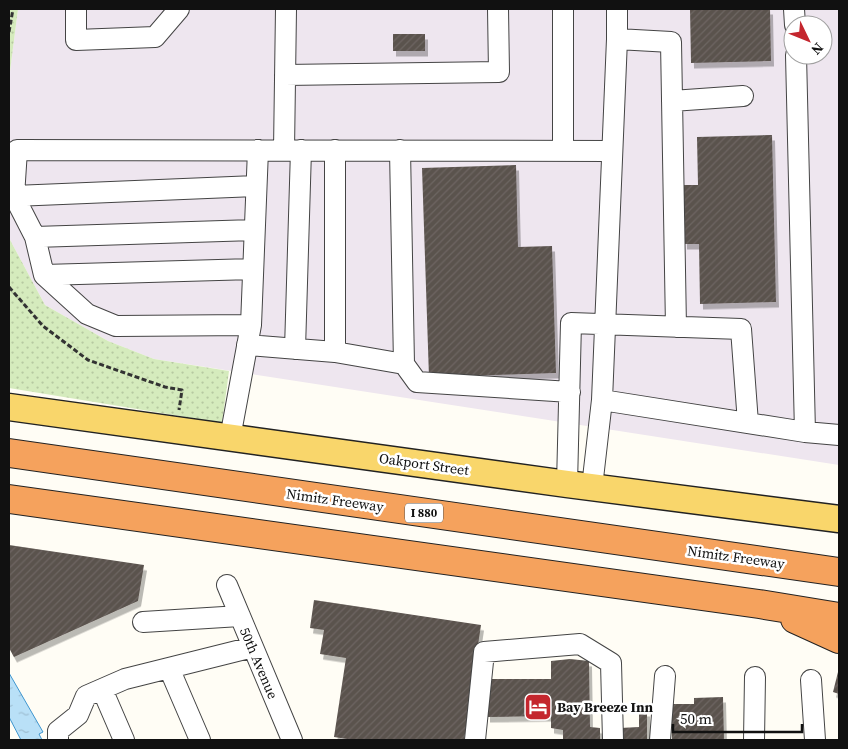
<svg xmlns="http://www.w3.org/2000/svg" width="848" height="749" font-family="'Source Serif 4',serif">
<defs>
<pattern id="park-dots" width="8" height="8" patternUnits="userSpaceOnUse" patternTransform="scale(1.25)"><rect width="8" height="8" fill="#d5ebbd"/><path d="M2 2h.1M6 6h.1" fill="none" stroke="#b6c8a1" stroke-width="1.8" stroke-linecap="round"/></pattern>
<pattern id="water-ripples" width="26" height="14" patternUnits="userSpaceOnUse" patternTransform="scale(1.25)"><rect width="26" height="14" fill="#b9e0f7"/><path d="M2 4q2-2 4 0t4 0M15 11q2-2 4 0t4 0" fill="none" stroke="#9ebfd3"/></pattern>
<pattern id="building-hatch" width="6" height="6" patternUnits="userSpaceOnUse" patternTransform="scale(1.25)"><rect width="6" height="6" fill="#5a524d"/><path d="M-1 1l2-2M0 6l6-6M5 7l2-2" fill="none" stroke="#6d6662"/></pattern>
<filter id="shadow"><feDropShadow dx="3" dy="5.5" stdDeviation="0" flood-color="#0004"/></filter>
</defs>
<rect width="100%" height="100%" fill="#fffdf5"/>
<path fill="#eee6ef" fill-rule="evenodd" d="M 18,9 L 839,9 L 839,465 L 154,359 L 108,341 L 45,305 L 9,238 L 9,79 ZM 793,25 L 823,25 L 823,55 L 793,55 Z"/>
<path fill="url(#park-dots)" d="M 9,9 L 18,9 L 9,79 Z
M 9,238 L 45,305 L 108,341 L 154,359 L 229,371 L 222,423 L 9,388 Z"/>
<path fill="url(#water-ripples)" stroke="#3f96cf" d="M 9,673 L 43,732 L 39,734 L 42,740 L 21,740 L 9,717 Z"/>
<path fill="url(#building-hatch)" filter="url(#shadow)" d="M 690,9 L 770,9 L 771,61 L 691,63 Z
M 393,34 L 425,34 L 425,51 L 393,51 Z
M 772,135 L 776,302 L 700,304 L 699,244 L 684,244 L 683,185 L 698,185 L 697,137 Z
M 516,165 L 518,247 L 552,246 L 556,373 L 429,377 L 422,168 Z
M 9,545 L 144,565 L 138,601 L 14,657 L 9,648 Z
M 314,600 L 481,625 L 464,740 L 354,740 L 334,737 L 346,658 L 320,654 L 324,630 L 310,628 Z
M 570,659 L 589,661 L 590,727 L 600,728 L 600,740 L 563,740 L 563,730 L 551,728 L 551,716 L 487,717 L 487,679 L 551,679 L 551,661 Z
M 839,668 L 839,694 L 833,692 Z
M 723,697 L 724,740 L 672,740 L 671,704 L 694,704 L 694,698 Z
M 639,711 L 647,711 L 647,740 L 620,740 L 620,728 L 639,727 Z"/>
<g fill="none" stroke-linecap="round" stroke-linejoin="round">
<g stroke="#444" stroke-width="22">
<path id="minor" d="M 76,9 L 76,40 L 155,37 L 179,9
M 563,9 L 563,151
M 794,9 L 795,25
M 617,39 L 671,42 L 676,327
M 796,55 L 805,432
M 285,75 L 499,72 L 498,9
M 672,101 L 743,96
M 284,150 L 286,9
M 14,196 L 256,186
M 35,237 L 254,230
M 44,275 L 253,269
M 251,325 L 258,150
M 247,345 L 335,352 L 335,150
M 295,349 L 301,150
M 335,352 L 404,364 L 400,150
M 404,364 L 417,382 L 570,392
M 602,400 L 617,39 L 617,9
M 230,438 L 251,325 L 116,326 L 87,314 L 44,275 L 35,237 L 14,196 L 17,150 L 612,151
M 567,484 L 571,323 L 741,329 L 748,423
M 592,487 L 602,400 L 805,432 L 839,435
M 227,585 L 292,740
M 143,622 L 240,616
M 169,668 L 200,740
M 811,680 L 815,740
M 102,689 L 124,740
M 58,740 L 58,731 L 78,715 L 86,696 L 125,679 L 253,647
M 475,740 L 484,652 L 580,644 L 611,663 L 613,740
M 660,740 L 665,676
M 754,740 L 755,677"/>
</g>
<g stroke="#222" stroke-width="29">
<path id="major" d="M 9,407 L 567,484 L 839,519"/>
</g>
<g stroke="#222" stroke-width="30">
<path id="highway" d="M 9,453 L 839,572
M 9,499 L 759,604 L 839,617
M 795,619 L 839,639"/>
</g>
<path stroke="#333" stroke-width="3" stroke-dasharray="5 2.5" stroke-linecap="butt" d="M 9,32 L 13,9
M 9,287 L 43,326 L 88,360 L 165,387 L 182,390 L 179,410"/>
<use href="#minor" stroke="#fff" stroke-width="20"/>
<use href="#major" stroke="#f9d66b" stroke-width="26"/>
<use href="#highway" stroke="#f5a25d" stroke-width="28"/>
</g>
<defs>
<g id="hotel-square" transform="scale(1.4375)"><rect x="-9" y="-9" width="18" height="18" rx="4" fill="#c4262e" stroke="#fff"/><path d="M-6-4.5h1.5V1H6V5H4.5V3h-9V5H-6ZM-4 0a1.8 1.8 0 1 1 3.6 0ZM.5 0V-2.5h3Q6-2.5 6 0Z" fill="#fff"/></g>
</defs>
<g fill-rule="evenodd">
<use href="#hotel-square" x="538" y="707"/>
</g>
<g text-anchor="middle" stroke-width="5" stroke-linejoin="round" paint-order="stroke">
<rect fill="#fff" stroke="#585858" stroke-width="1" x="405" y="503.5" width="38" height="19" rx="4"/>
<g font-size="12" font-weight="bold" fill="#111">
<text x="424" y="517">I 880</text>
</g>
<g font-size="14" fill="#111" stroke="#fff">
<text transform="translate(424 464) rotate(8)" y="5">Oakport Street</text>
<text transform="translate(335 500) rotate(8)" y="5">Nimitz Freeway</text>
<text transform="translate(736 557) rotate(8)" y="5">Nimitz Freeway</text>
<text transform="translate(259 663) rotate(67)" y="5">50th Avenue</text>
</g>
<g font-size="14" font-weight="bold" fill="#111" stroke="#fff" text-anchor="start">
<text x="557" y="712">Bay Breeze Inn</text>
</g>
</g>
<rect width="848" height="749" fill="none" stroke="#111111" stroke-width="20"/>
<g transform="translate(808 40) rotate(133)"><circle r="24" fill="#ffffff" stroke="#a0a0a0"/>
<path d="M0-4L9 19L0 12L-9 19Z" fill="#c4262e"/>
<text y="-8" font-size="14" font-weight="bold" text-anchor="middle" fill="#111111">N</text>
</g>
<path d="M673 724v8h129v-8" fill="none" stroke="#111111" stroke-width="2.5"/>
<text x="680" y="724" font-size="15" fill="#111111" stroke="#ffffff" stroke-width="4" paint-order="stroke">50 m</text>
</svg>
